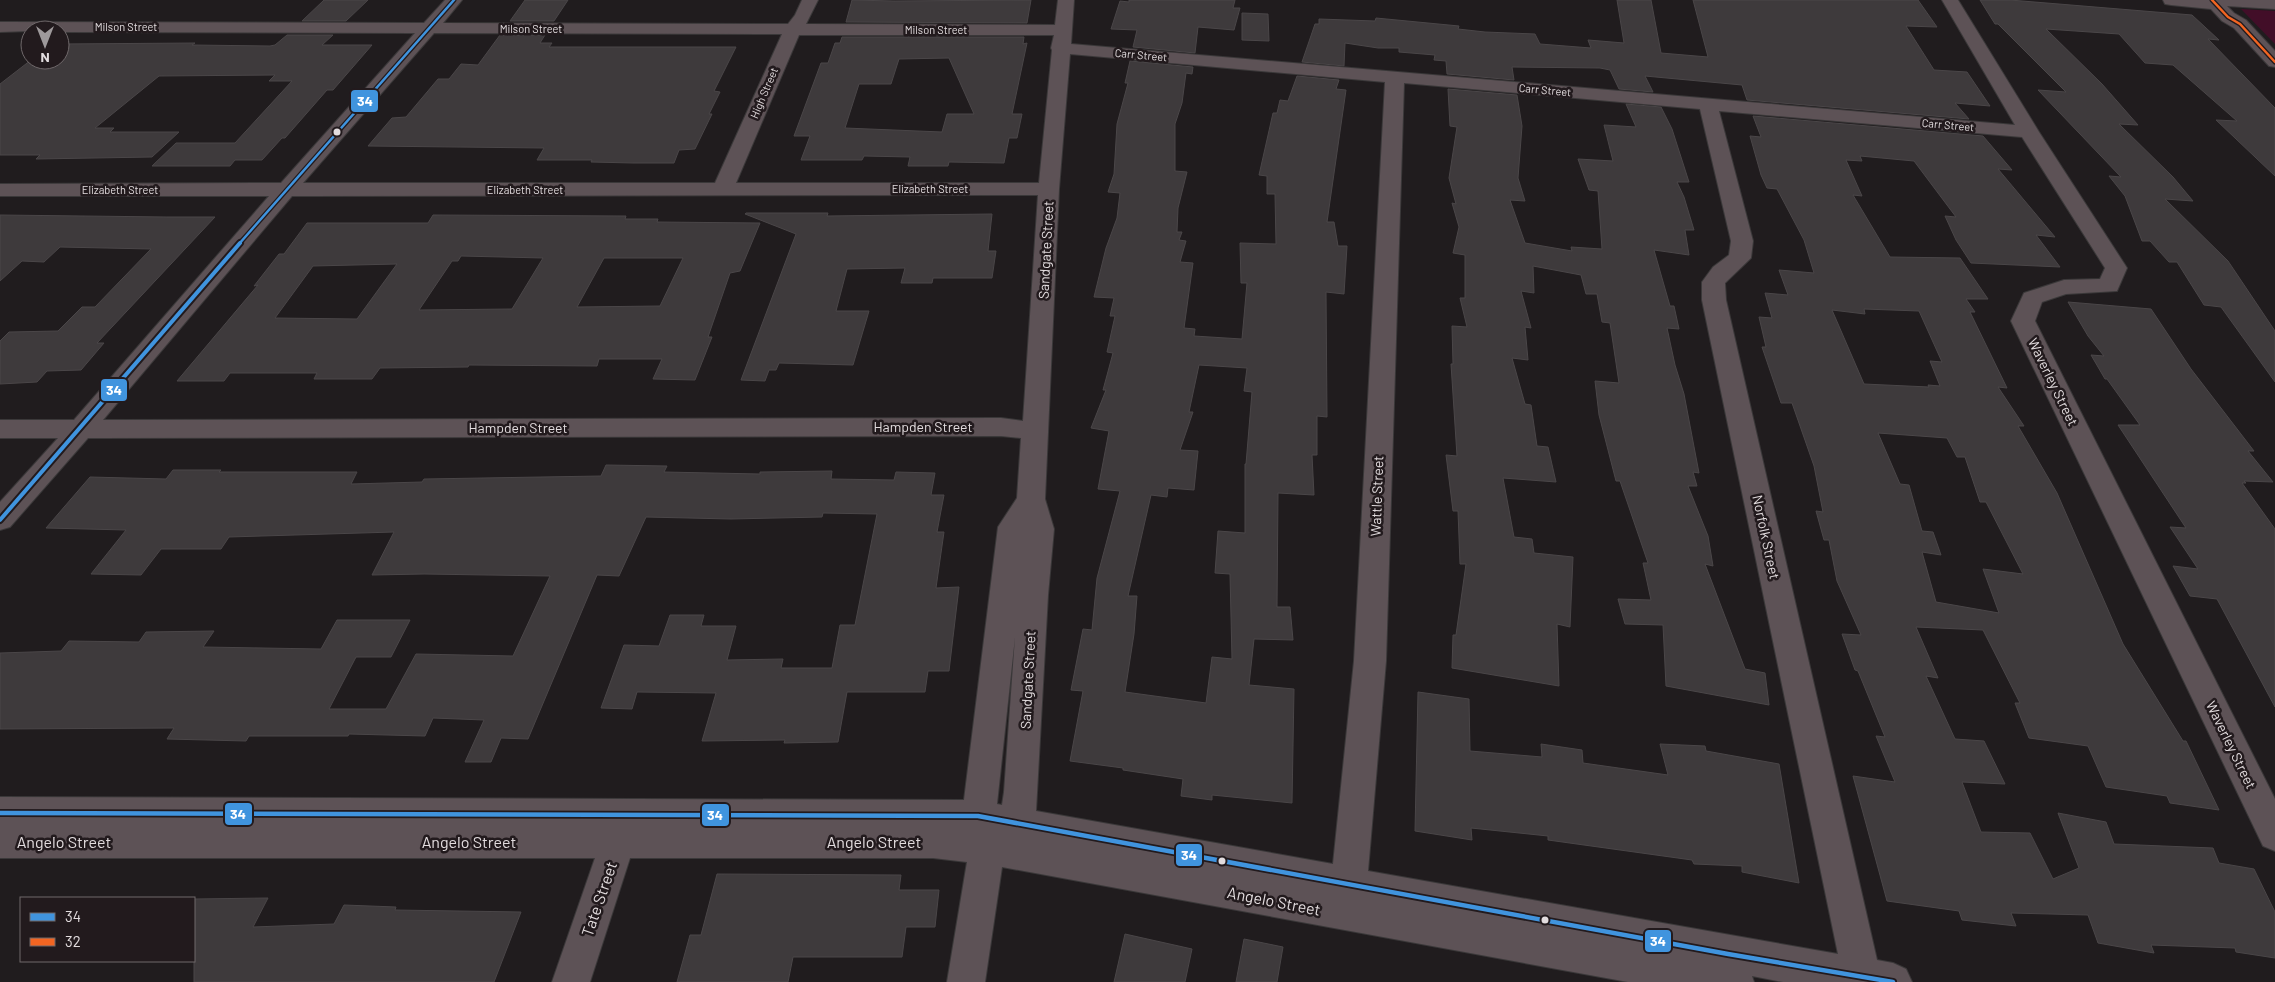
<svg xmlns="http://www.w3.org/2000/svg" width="2275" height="982" font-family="Barlow,sans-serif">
<rect width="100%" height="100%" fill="#201c1e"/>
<path fill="#420e28" d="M 2241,9 L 2275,11 L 2275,44 Z"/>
<path fill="#3e3a3c" stroke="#4a4648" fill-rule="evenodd" d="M 324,0 L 368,0 L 346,21 L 302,21 Z
M 525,0 L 568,0 L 554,21 L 510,21 Z
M 852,0 L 894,1 L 1031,0 L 1027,23 L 846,22 Z
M 1129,0 L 1235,0 L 1233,8 L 1240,8 L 1234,30 L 1198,27 L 1195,53 L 1133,47 L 1137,30 L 1111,29 L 1120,1 L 1129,2 Z
M 1617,0 L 1651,0 L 1661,53 L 1708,57 L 1693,0 L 1918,0 L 1937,27 L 1906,26 L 1934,70 L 1967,72 L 1990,106 L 1955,103 L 1969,119 L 1747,100 L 1742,85 L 1645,76 L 1653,92 L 1619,89 L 1610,70 L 1600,68 L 1512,67 L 1514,80 L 1447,74 L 1446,61 L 1434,60 L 1435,55 L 1399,52 L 1399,48 L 1378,48 L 1345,43 L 1344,66 L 1302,62 L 1315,24 L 1319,24 L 1319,19 L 1375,21 L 1376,18 L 1459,26 L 1458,29 L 1485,32 L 1535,34 L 1540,44 L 1591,48 L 1588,40 L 1624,43 Z
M 1980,0 L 2010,0 L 2192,15 L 2219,40 L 2208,39 L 2275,108 L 2275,176 L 2216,120 L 2237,121 L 2173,65 L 2145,63 L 2119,34 L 2046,29 L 2102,84 L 2138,125 L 2119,124 L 2173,177 L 2193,201 L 2165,199 L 2228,261 L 2275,331 L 2275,382 L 2221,307 L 2204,305 L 2177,262 L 2169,262 L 2150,241 L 2142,241 L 2125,196 L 2109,176 L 2121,177 L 2038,90 L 2066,92 L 1998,24 L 1995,24 Z
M 1242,13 L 1268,14 L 1269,41 L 1242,40 Z
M 287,35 L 333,35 L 322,45 L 372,45 L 333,90 L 327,90 L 285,138 L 282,138 L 262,160 L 235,160 L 230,166 L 152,166 L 176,143 L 235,143 L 292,81 L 269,81 L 275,75 L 159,76 L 95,128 L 114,128 L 110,132 L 179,132 L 152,157 L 36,159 L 40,155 L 0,155 L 0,84 L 31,60 L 60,60 L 60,44 L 195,43 L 192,45 L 270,46 L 275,45 Z
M 500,35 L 545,35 L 540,43 L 552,43 L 549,47 L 736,47 L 714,91 L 720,92 L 709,114 L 712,114 L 695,149 L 679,150 L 674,163 L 633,163 L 591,162 L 592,160 L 537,160 L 544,148 L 368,146 L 392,118 L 406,117 L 438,79 L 449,79 L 461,64 L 478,65 Z
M 842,37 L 1024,37 L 1023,44 L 1027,43 L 1012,114 L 1022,114 L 1017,138 L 1009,138 L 1004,163 L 949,162 L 948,166 L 908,166 L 910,157 L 864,156 L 862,160 L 801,160 L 810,136 L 794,136 L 821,63 L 828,63 L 835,43 L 840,43 ZM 949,58 L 974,114 L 947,114 L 942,132 L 845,128 L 859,84 L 891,84 L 899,59 Z
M 1130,61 L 1193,67 L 1192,74 L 1186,73 L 1182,103 L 1175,124 L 1175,171 L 1187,172 L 1178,208 L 1177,232 L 1182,232 L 1179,240 L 1186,241 L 1180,262 L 1193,263 L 1184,328 L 1195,329 L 1194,336 L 1242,339 L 1247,283 L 1241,283 L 1240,243 L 1276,244 L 1275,194 L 1267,194 L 1267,176 L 1259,175 L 1273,113 L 1277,113 L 1280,100 L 1288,101 L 1297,76 L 1339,80 L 1336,89 L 1346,90 L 1327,222 L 1334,222 L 1338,246 L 1347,246 L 1344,294 L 1326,292 L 1327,417 L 1317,416 L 1317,455 L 1312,455 L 1314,495 L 1278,493 L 1277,607 L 1290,607 L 1293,640 L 1254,639 L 1249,685 L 1294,689 L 1292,803 L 1212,795 L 1212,800 L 1181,796 L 1183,779 L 1123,770 L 1123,768 L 1070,761 L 1083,691 L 1071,690 L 1083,629 L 1092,630 L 1097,578 L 1120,491 L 1098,489 L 1109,431 L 1091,428 L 1106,390 L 1103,390 L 1113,353 L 1107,352 L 1115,316 L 1110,316 L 1114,298 L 1094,297 L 1106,248 L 1117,218 L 1120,193 L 1108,192 L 1114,174 L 1117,124 L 1128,83 L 1125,83 ZM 1199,365 L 1247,368 L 1244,391 L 1252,392 L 1246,464 L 1245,464 L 1245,533 L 1218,531 L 1215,573 L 1230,574 L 1232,659 L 1212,657 L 1206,703 L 1125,692 L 1134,634 L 1137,596 L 1128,596 L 1151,495 L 1167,497 L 1168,488 L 1194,490 L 1198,451 L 1180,450 L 1193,412 L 1189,412 Z
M 1448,89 L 1517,95 L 1522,126 L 1518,178 L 1525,201 L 1510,200 L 1525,243 L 1572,251 L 1571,247 L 1602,249 L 1598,191 L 1589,190 L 1578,159 L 1613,161 L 1604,125 L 1636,127 L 1626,104 L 1661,107 L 1672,129 L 1689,182 L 1677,182 L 1684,197 L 1694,230 L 1685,230 L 1689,255 L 1654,250 L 1670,306 L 1674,306 L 1679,329 L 1667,328 L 1675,365 L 1684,394 L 1699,473 L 1693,472 L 1697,486 L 1688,486 L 1708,536 L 1713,566 L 1705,564 L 1745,669 L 1765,673 L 1769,705 L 1666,686 L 1663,625 L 1625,624 L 1618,599 L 1651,600 L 1643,563 L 1648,563 L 1620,481 L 1616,481 L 1599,415 L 1595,381 L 1619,383 L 1610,323 L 1602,322 L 1597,294 L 1586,294 L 1581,275 L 1533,266 L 1534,293 L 1521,291 L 1531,328 L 1525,327 L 1528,360 L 1512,358 L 1525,404 L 1531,405 L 1537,446 L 1548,447 L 1556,482 L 1503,478 L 1514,537 L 1532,539 L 1534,553 L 1573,557 L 1570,627 L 1557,624 L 1559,686 L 1452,668 L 1453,635 L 1456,635 L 1466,564 L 1460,564 L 1458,511 L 1453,511 L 1446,455 L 1457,456 L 1451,364 L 1453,364 L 1452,326 L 1467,327 L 1460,298 L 1465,298 L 1465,255 L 1453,253 L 1459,227 L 1452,203 L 1456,204 L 1449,178 L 1457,127 L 1450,126 Z
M 1753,116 L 1983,136 L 2012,170 L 1998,169 L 2055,237 L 2036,235 L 2060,267 L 1971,263 L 1956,240 L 1945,216 L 1956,217 L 1914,161 L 1860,156 L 1862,161 L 1846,160 L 1862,196 L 1853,195 L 1890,257 L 1960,258 L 1988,299 L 1966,299 L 1975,312 L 1970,312 L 2007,388 L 1998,387 L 2024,426 L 2018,426 L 2057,493 L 2123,644 L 2183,741 L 2186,741 L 2219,810 L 2170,803 L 2167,796 L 2106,787 L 2088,746 L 2029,738 L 2015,703 L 2020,703 L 1983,630 L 1916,627 L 1938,678 L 1926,676 L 1955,739 L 1984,741 L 2005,784 L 1962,782 L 1981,832 L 2030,833 L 2053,879 L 2079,868 L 2058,813 L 2106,822 L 2114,844 L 2213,848 L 2219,863 L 2254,869 L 2275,912 L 2275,958 L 2236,952 L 2235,948 L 2151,945 L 2154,953 L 2098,943 L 2088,915 L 2011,913 L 2016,926 L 1962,920 L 1959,911 L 1887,901 L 1853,776 L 1895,782 L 1876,736 L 1885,737 L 1858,671 L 1855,670 L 1842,634 L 1861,635 L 1837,581 L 1829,540 L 1824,540 L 1816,511 L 1823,512 L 1814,466 L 1792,403 L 1781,403 L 1762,347 L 1766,347 L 1759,317 L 1772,318 L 1765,293 L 1788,295 L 1779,270 L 1814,273 L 1804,240 L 1777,189 L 1767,188 L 1761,175 L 1750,136 L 1761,137 ZM 1864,309 L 1919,311 L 1942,362 L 1930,361 L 1940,386 L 1928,385 L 1929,387 L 1864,384 L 1832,310 L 1865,314 ZM 1878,433 L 1947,438 L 1957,457 L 1965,457 L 1980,502 L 1986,502 L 2023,574 L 1983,569 L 1999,613 L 1936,602 L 1922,552 L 1941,555 L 1933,532 L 1922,531 L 1909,485 L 1900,484 Z
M 746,213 L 828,213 L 827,216 L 992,214 L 988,251 L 996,251 L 992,278 L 933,278 L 932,283 L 901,283 L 905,268 L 847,269 L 836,311 L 869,311 L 853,365 L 779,363 L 776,370 L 769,370 L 765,381 L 741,380 L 796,234 L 745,214 Z
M 0,215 L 167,217 L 215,217 L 97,343 L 104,343 L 81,370 L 47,371 L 37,382 L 0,384 L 0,341 L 9,332 L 58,331 L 82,307 L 95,307 L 151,249 L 60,247 L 44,262 L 22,261 L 0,281 Z
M 433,215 L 626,216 L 625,219 L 658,219 L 657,222 L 760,223 L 740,271 L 730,273 L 708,337 L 712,337 L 695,380 L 653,379 L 662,359 L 599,359 L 597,366 L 469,365 L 468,367 L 380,368 L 372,379 L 314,379 L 317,373 L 230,373 L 224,381 L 177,381 L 258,285 L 254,286 L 279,254 L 284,254 L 307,223 L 428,223 ZM 461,256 L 543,258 L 512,309 L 419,310 L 452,261 L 458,261 ZM 604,258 L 683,258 L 660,306 L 577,307 ZM 397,264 L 357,319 L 275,318 L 313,266 Z
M 2068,302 L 2151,309 L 2191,369 L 2254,451 L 2248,451 L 2273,482 L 2244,481 L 2246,483 L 2242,483 L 2275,529 L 2275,707 L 2217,599 L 2190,596 L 2173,566 L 2198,569 L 2170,527 L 2186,528 L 2118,425 L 2140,425 L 2107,379 L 2105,379 L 2091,355 L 2104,356 L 2088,336 Z
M 606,465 L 667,466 L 664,472 L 760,474 L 760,472 L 832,471 L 831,479 L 894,480 L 896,472 L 935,473 L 931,495 L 944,495 L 937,532 L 944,532 L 936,588 L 959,587 L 949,671 L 928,671 L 925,692 L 847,692 L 838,742 L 784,743 L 785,740 L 702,741 L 716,693 L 637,692 L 632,709 L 601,708 L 624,645 L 659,646 L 670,615 L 704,615 L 701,626 L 736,626 L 727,660 L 783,659 L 781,668 L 832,668 L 840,625 L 855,625 L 877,514 L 823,513 L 822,517 L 731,519 L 646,517 L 619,576 L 597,575 L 528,739 L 501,738 L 491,762 L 465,762 L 484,720 L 433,718 L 425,736 L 349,734 L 348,736 L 249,736 L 246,741 L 167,739 L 174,728 L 0,729 L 0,653 L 61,651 L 69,641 L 139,642 L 146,632 L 214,631 L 203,647 L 321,649 L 337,620 L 410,620 L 391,657 L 356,657 L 329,709 L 386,709 L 416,654 L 513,656 L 550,576 L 424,574 L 372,575 L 394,532 L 229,537 L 221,549 L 161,549 L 141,575 L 91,574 L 126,530 L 46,528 L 90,477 L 166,479 L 173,470 L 221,470 L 219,472 L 357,472 L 351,484 L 422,482 L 424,479 L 601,476 Z
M 1418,692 L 1469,699 L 1470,751 L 1542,757 L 1541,744 L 1582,750 L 1583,763 L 1668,775 L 1660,744 L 1705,746 L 1706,751 L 1779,764 L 1799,883 L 1742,872 L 1742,866 L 1694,864 L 1692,860 L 1548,840 L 1548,836 L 1471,828 L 1472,840 L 1415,831 Z
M 717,874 L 901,875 L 899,890 L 939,890 L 935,927 L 906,927 L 902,957 L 793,957 L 788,982 L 677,982 L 690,935 L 701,935 Z
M 268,898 L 253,927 L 334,924 L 344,905 L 396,907 L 395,910 L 521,912 L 494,982 L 194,982 L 194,899 Z
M 1125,934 L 1192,949 L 1185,982 L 1114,982 Z
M 1244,939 L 1283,947 L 1277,982 L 1236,982 Z"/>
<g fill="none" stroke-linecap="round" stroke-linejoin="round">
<g stroke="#3a3839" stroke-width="2">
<path id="minor" d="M 445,0 L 462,0 L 443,23 L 788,24 L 795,15 L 802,0 L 818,0 L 806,24 L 1055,25 L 1058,0 L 1074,0 L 1071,44 L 2015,125 L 1942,0 L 1958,0 L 2039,132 L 2127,268 L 2117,291 L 2066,294 L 2042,302 L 2035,321 L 2275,799 L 2275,851 L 2263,846 L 2011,321 L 2024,293 L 2064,280 L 2100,279 L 2105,268 L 2022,137 L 1719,111 L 1753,241 L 1751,258 L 1725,283 L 1726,300 L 1877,960 L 1893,963 L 1906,969 L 1912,982 L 1783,982 L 1752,976 L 1754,982 L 1628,982 L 1002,867 L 985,982 L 947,982 L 967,862 L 933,858 L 630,858 L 590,982 L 552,982 L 595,858 L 0,858 L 0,797 L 964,800 L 998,527 L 1017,498 L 1021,438 L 1001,436 L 88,438 L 10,527 L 0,530 L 0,502 L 58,438 L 0,438 L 0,420 L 74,420 L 269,196 L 0,196 L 0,184 L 281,183 L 415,33 L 60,32 L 60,30 L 0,32 L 0,22 L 424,23 ZM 434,33 L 782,34 L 715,183 L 303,183 ZM 799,35 L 1054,35 L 1051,48 L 1052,50 L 1039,183 L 736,183 ZM 1070,54 L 1385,82 L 1354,661 L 1333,864 L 1036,811 L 1048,595 L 1054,529 L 1045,499 L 1059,189 ZM 1404,83 L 1700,109 L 1731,241 L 1729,255 L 1713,267 L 1702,282 L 1702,300 L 1838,954 L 1368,871 L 1386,661 ZM 1038,195 L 1023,421 L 1001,418 L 103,420 L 292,196 ZM 1015,637 L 1004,792 L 1002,805 L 997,804 Z
M 2163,0 L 2275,0 L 2275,9 L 2227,6 L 2234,13 L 2246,20 L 2275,51 L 2275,67 L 2269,66 L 2234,28 L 2222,21 L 2211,9 L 2171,5 L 2165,4 Z"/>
</g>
<use href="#minor" fill="#5d5256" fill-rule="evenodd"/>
<g stroke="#221a1d" stroke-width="5">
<path id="bus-1-far2" d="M 239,244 L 454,0"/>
</g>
<g stroke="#221a1d" stroke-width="8">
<path id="bus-1-far1" d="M 0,520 L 240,243"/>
</g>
<g stroke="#221a1d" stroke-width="8">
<path id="bus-1" d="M 0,813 L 978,816 L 1728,954 L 1893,982"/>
</g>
<g stroke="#221a1d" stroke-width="5">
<path id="bus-2" d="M 2212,0 L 2228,17 L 2240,24 L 2275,62"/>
</g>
<use href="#bus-1-far2" stroke="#4094de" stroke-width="2.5"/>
<use href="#bus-1-far1" stroke="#4094de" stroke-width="4"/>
<use href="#bus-1" stroke="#4094de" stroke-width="4.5"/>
<use href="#bus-2" stroke="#f26522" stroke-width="2.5"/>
</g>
<g fill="#e2dcde" stroke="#221a1d" stroke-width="2">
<circle cx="337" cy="132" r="4.5"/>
<circle cx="1222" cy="861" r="4.5"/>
<circle cx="1545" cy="920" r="4.5"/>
</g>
<g text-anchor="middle" stroke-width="5" stroke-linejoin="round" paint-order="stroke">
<g font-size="11" fill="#e2dcde" stroke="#221a1d">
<text x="126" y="31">Milson Street</text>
<text x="531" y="33">Milson Street</text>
<text x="936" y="34">Milson Street</text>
<text transform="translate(1141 55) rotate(5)" y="4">Carr Street</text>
<text transform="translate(1545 90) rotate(5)" y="4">Carr Street</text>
<text transform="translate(764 93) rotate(-67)" y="4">High Street</text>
<text transform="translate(1948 125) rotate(5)" y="4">Carr Street</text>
<text x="930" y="193">Elizabeth Street</text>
<text x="120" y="194">Elizabeth Street</text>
<text x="525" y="194">Elizabeth Street</text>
</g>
<g font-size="14" fill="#e2dcde" stroke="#221a1d">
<text transform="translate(1046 250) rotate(-87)" y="5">Sandgate Street</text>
<text transform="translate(2053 382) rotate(64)" y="5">Waverley Street</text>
<text x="923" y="432">Hampden Street</text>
<text x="518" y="433">Hampden Street</text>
<text transform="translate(1377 496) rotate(-88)" y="5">Wattle Street</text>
<text transform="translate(1766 537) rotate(78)" y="5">Norfolk Street</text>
<text transform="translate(1028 680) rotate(-87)" y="5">Sandgate Street</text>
<text transform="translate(2231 745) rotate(64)" y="5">Waverley Street</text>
</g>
<g font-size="16" fill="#e2dcde" stroke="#221a1d">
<text x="64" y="848">Angelo Street</text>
<text x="469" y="848">Angelo Street</text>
<text x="874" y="848">Angelo Street</text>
<text transform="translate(599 899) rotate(-71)" y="6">Tate Street</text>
<text transform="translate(1274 901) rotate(11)" y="6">Angelo Street</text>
</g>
</g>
<g stroke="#221a1d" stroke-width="2">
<rect x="350" y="89" width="29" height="24" rx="5" fill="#4094de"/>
<rect x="100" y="378" width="28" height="24" rx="5" fill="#4094de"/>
<rect x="224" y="802" width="29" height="24" rx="5" fill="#4094de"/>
<rect x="701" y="803" width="29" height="24" rx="5" fill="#4094de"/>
<rect x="1175" y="843" width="28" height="24" rx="5" fill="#4094de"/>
<rect x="1644" y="929" width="28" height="24" rx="5" fill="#4094de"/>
</g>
<g font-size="14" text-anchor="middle" font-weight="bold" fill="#fff">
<text x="365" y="106">34</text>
<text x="114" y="395">34</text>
<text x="238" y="819">34</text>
<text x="715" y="820">34</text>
<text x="1189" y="860">34</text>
<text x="1658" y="946">34</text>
</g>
<rect x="20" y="897" width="175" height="65" fill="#221a1d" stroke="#6f686a"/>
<rect x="30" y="913" width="25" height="8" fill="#4094de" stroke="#6f686a"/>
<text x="65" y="922" font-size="15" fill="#e2dcde">34</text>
<rect x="30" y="938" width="25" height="8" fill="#f26522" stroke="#6f686a"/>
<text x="65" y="947" font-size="15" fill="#e2dcde">32</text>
<g transform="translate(45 45) rotate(180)"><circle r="24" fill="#221a1d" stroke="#6f686a"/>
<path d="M0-4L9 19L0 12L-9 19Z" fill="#9e999b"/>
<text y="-8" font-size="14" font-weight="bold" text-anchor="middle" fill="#e2dcde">N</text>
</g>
</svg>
